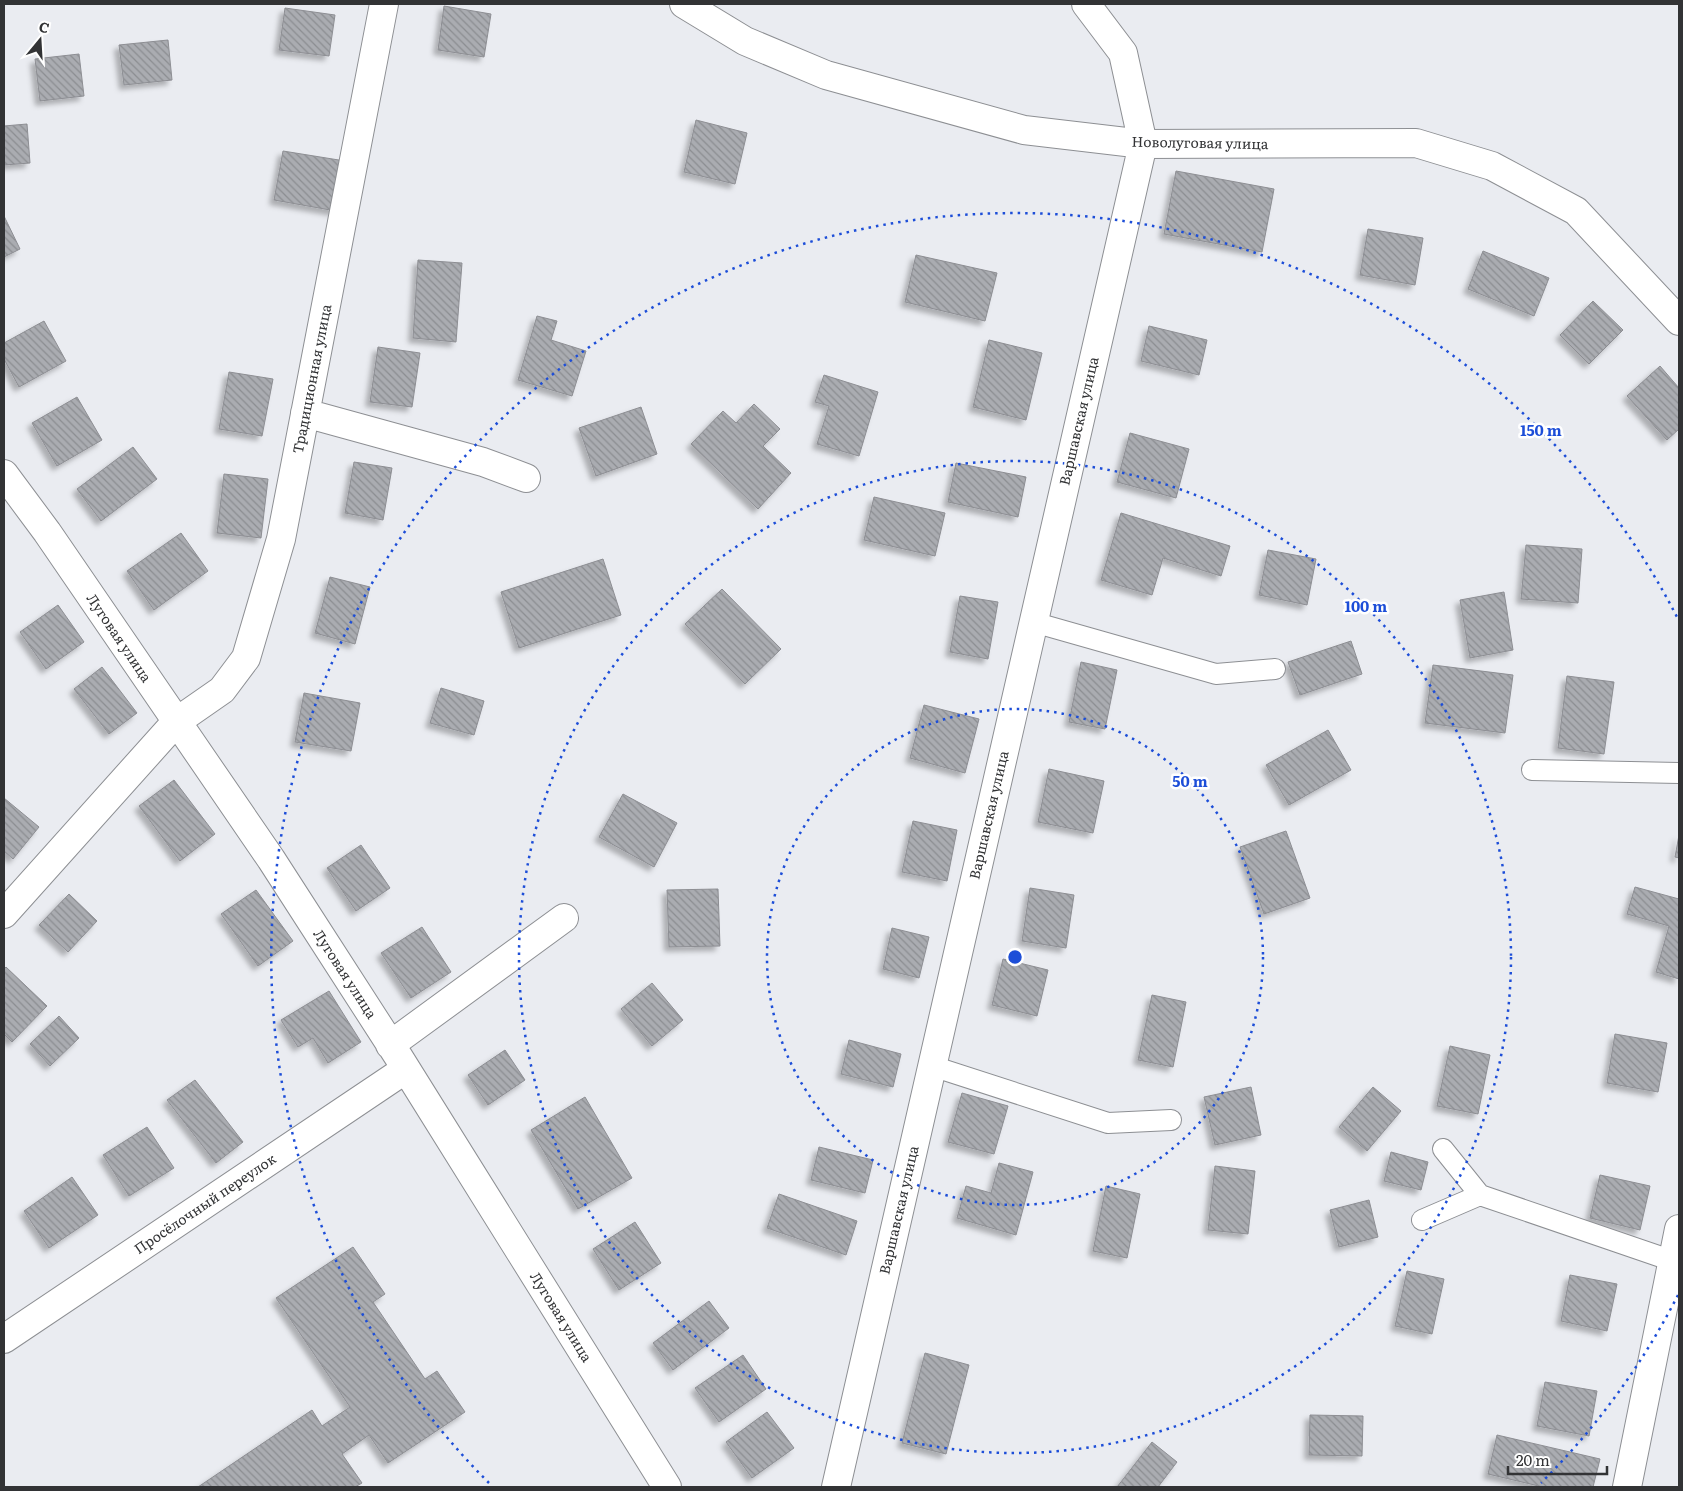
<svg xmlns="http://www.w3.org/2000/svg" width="1683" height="1491" font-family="Literata,serif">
<defs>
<pattern id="building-back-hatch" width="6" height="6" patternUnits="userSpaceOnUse" patternTransform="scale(1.25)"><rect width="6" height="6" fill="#aaacb1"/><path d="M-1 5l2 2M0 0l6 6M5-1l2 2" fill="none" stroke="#8b8d91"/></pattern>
<filter id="shadow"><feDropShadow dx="-4.5" dy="4.5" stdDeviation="2.5" flood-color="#0004"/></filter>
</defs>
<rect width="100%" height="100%" fill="#eaecf1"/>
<path fill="url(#building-back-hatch)" stroke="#8d8e93" filter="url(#shadow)" d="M 444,6 L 491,14 L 484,57 L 438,50 Z
M 285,8 L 335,15 L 329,56 L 279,50 Z
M 168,40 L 172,80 L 124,85 L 119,45 Z
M 79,54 L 84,96 L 40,101 L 35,59 Z
M 696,120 L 747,133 L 735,184 L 684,172 Z
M 27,124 L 30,163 L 4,165 L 4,126 Z
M 283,151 L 345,161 L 336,211 L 274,200 Z
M 1176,171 L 1274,189 L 1262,252 L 1164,234 Z
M 4,216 L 20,249 L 4,257 Z
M 1368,229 L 1423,238 L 1415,285 L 1360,275 Z
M 1483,251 L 1549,278 L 1534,316 L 1468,289 Z
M 916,255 L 997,273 L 985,321 L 905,302 Z
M 418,260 L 462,263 L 456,342 L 413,338 Z
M 1593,301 L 1623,330 L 1589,364 L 1560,335 Z
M 537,316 L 557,321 L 551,340 L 586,351 L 572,396 L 518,380 Z
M 44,321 L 66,361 L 19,387 L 4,359 L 4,343 Z
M 1149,326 L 1207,340 L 1199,375 L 1141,361 Z
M 989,340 L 1042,353 L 1026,420 L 973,407 Z
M 378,347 L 420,353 L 412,407 L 370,402 Z
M 1660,366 L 1679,388 L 1679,429 L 1667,440 L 1627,396 Z
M 229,372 L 273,379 L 262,436 L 219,429 Z
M 824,375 L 878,392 L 859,456 L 817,444 L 829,406 L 815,402 Z
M 77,397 L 102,440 L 57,466 L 32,423 Z
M 754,404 L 780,429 L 763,446 L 791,473 L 758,509 L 691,444 L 723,411 L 736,423 Z
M 641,407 L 657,454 L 596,476 L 579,428 Z
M 1130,433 L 1189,449 L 1176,498 L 1117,482 Z
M 133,447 L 157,479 L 101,521 L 77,489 Z
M 354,462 L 392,468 L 383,520 L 345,513 Z
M 956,463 L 1026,477 L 1018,517 L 948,502 Z
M 224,474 L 268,479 L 261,538 L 217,533 Z
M 874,497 L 945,513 L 935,556 L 864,540 Z
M 1121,513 L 1230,546 L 1221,576 L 1163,558 L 1152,595 L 1101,580 Z
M 181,533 L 208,571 L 154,610 L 127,571 Z
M 1526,545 L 1582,549 L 1578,603 L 1521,599 Z
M 1268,550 L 1316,559 L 1307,605 L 1259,595 Z
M 603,559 L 621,615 L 519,648 L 501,592 Z
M 330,577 L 370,587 L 355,644 L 315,633 Z
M 722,589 L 781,649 L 745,684 L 685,624 Z
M 1504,592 L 1513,650 L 1470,658 L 1460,600 Z
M 960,596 L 998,602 L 988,659 L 950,652 Z
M 58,605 L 84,642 L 46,669 L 20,632 Z
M 1351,641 L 1362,674 L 1300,695 L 1288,662 Z
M 1081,662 L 1117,670 L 1105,729 L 1069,722 Z
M 1433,665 L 1513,675 L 1505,733 L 1425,723 Z
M 102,667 L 137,713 L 109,734 L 74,689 Z
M 1567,676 L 1614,682 L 1604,754 L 1558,748 Z
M 441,688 L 484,701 L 474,735 L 430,723 Z
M 304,693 L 360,703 L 351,751 L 295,742 Z
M 924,705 L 979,719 L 965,773 L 910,758 Z
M 1328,730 L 1351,770 L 1289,805 L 1266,765 Z
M 1049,769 L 1104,781 L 1093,833 L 1038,822 Z
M 174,780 L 215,834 L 180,861 L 139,806 Z
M 623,794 L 677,823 L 654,867 L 599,837 Z
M 4,798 L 39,827 L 13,859 L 4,851 Z
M 913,821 L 957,830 L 947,881 L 902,872 Z
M 1286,831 L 1310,898 L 1264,914 L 1240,847 Z
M 1679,835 L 1679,858 L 1675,857 Z
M 361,845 L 390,888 L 356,911 L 327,868 Z
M 1635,887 L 1679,899 L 1679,979 L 1656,972 L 1669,926 L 1627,914 Z
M 1030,888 L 1074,895 L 1066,948 L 1022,941 Z
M 718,889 L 720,946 L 669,947 L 667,890 Z
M 256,890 L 293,941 L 258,966 L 221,914 Z
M 69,894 L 97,921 L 68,952 L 39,925 Z
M 422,927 L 451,972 L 411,998 L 381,953 Z
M 892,928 L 929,937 L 919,978 L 883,969 Z
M 1003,959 L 1048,970 L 1037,1016 L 992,1005 Z
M 6,967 L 47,1006 L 12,1042 L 4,1034 L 4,969 Z
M 652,983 L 683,1020 L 652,1046 L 621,1009 Z
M 329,991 L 361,1042 L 328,1063 L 313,1038 L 298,1047 L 281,1020 Z
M 1152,995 L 1186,1002 L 1173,1067 L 1138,1060 Z
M 59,1016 L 79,1038 L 50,1066 L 30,1044 Z
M 1615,1034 L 1667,1043 L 1658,1092 L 1607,1083 Z
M 849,1040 L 901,1054 L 893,1087 L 841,1074 Z
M 1450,1046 L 1490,1055 L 1478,1114 L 1437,1106 Z
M 505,1050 L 525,1080 L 488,1105 L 468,1075 Z
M 195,1080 L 243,1142 L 216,1163 L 167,1100 Z
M 1251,1087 L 1261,1135 L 1215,1145 L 1204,1097 Z
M 1373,1087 L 1401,1111 L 1367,1151 L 1339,1127 Z
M 962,1093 L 1008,1106 L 994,1154 L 948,1142 Z
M 585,1097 L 632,1178 L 578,1209 L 531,1130 Z
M 147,1127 L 174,1168 L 129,1196 L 103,1155 Z
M 819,1147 L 873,1160 L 865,1193 L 811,1180 Z
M 1391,1152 L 1428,1162 L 1421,1190 L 1384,1181 Z
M 999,1163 L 1033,1172 L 1016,1235 L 957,1218 L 966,1186 L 991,1193 Z
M 1215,1166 L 1255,1171 L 1248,1234 L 1208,1230 Z
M 1600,1175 L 1650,1186 L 1640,1230 L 1590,1218 Z
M 72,1177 L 98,1215 L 49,1248 L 24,1211 Z
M 1106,1186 L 1140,1194 L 1127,1258 L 1093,1251 Z
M 779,1194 L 857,1221 L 846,1255 L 767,1228 Z
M 1369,1200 L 1378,1237 L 1339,1247 L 1330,1210 Z
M 635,1222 L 661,1263 L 619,1290 L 593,1249 Z
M 353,1247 L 385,1294 L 373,1302 L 425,1379 L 437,1371 L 465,1412 L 388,1463 L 369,1435 L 342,1454 L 362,1483 L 355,1487 L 198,1487 L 312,1410 L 322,1426 L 350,1407 L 276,1298 Z
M 1407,1271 L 1444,1279 L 1432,1334 L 1395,1326 Z
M 1570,1275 L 1617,1284 L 1607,1331 L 1561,1321 Z
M 709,1301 L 729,1328 L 673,1370 L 653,1343 Z
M 925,1353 L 969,1365 L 946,1454 L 902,1443 Z
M 743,1355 L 766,1389 L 719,1422 L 695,1388 Z
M 1545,1382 L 1597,1391 L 1589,1436 L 1537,1426 Z
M 767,1412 L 794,1448 L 752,1478 L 726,1442 Z
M 1310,1415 L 1363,1416 L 1362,1456 L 1309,1455 Z
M 1497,1435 L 1600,1459 L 1593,1487 L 1543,1487 L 1488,1474 Z
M 1152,1442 L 1177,1462 L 1158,1487 L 1117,1487 Z"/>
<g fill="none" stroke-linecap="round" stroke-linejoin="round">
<g stroke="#8d8f93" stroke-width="22">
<path id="service" d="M 1033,622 L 1216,674 L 1275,669
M 1532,770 L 1679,773
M 932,1066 L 1108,1123 L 1171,1120
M 1443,1149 L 1480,1195 L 1673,1261
M 1422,1220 L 1480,1195"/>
</g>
<g stroke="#8d8f93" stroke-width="30">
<path id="minor" d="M 684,4 L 745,41 L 826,75 L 1024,130 L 1143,144 L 1416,143 L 1492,166 L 1576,211 L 1679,321
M 305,413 L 483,462 L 526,478
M 4,474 L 47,532 L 271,859 L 398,1056 L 667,1487
M 4,914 L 176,722 L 222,690 L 246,658 L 281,539 L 384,4
M 390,1045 L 564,918
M 4,1339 L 406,1069
M 836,1487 L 1143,144 L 1123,53 L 1086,4
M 1627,1487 L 1679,1229"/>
</g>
<use href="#service" stroke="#fff" stroke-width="20"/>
<use href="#minor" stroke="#fff" stroke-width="28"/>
</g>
<g fill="none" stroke="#1d4ed8" stroke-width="2.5" stroke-dasharray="2.5 5">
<circle cx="1015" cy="957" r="248"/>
<circle cx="1015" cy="957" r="496"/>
<path d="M1678 1295A744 744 0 0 1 1541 1483M489 1483A744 744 0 1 1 1678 619"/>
</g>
<g text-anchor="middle" stroke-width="5" stroke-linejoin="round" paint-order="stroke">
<g font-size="14" fill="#323335" stroke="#fff">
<text transform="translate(1200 143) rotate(1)" y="5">Новолуговая улица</text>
<text transform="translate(312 379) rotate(-79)" y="5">Традиционная улица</text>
<text transform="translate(1079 421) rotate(-77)" y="5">Варшавская улица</text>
<text transform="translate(119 638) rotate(56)" y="5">Луговая улица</text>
<text transform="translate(989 815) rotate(-77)" y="5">Варшавская улица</text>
<text transform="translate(345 974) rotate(57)" y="5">Луговая улица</text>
<text transform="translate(205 1204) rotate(-34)" y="5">Просёлочный переулок</text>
<text transform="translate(899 1210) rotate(-77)" y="5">Варшавская улица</text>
<text transform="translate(561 1317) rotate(58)" y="5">Луговая улица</text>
</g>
</g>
<circle cx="1015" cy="957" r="8" fill="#1d4ed8" stroke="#fff" stroke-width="2.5"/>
<g font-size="15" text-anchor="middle" font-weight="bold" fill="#1d4ed8" stroke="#fff" stroke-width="5" stroke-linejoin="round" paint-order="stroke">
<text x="1541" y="436">150 m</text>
<text x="1366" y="612">100 m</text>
<text x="1190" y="787">50 m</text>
</g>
<rect width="1683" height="1491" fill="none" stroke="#323335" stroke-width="10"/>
<g transform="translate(40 40) rotate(18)" stroke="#ffffff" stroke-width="4" paint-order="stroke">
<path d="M0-4L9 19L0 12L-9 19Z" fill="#323335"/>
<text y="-8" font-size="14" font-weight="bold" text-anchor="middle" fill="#323335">С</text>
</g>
<path d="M1508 1466v8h99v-8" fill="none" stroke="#323335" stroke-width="2.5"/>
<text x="1516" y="1466" font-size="15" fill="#323335" stroke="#ffffff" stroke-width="4" paint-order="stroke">20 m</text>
</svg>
